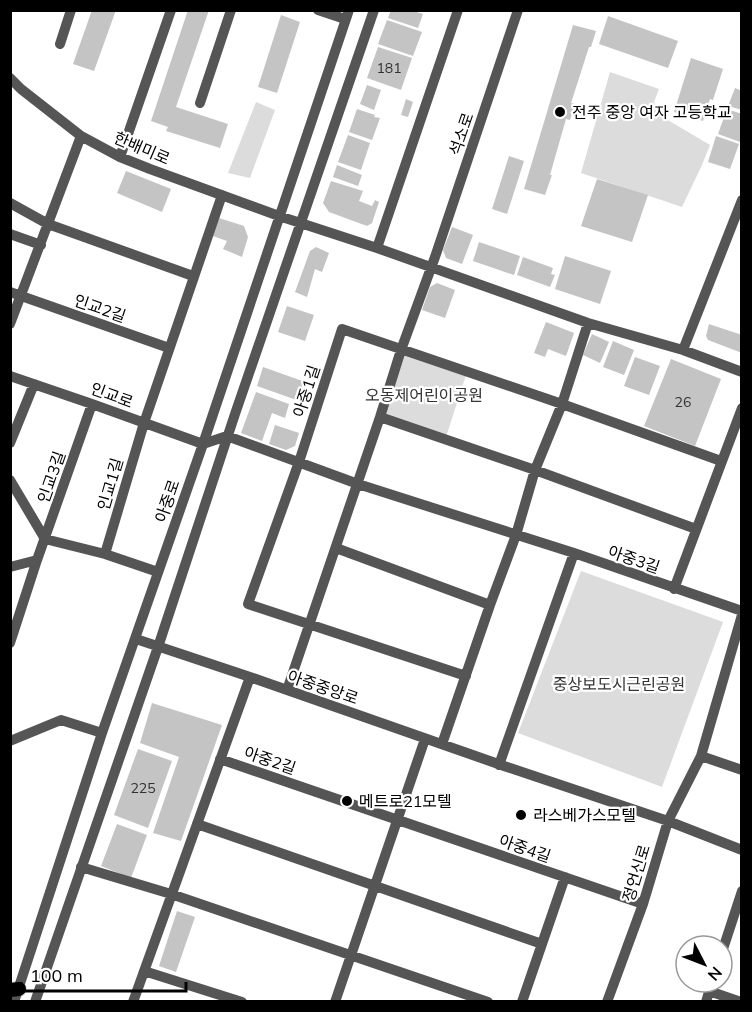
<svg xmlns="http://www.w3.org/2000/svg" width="752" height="1012" font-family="Mulish,'Noto Sans KR',sans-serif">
<rect width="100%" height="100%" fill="#fff"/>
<path fill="#dcdcdc" d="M 610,72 L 659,89 L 654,102 L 661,116 L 710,145 L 702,165 L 682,207 L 581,173 Z
M 256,102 L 275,110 L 250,178 L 228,173 Z
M 401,350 L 467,372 L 445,440 L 380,417 Z
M 581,571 L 723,622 L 662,787 L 518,733 Z"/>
<path fill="#c4c4c4" d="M 92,10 L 116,10 L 94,71 L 73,64 Z
M 188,10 L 209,10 L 176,107 L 228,124 L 220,148 L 166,131 L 168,127 L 151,121 Z
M 391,10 L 410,10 L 423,14 L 418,28 L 388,18 Z
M 281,15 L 300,22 L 277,93 L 258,87 Z
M 608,16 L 678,41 L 668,68 L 599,44 Z
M 387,20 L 422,32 L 413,56 L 378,44 Z
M 573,25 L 596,31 L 591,47 L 589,47 L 571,103 L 575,104 L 570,120 L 566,119 L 550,175 L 552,175 L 545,195 L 524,189 Z
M 378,47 L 412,58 L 401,90 L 367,78 Z
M 691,58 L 723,69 L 713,100 L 710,99 L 703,121 L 674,112 Z
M 367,85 L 381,90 L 374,110 L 360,104 Z
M 735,88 L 742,91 L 742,110 L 728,106 Z
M 406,99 L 413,102 L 408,117 L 401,115 Z
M 357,109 L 375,115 L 374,117 L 380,118 L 372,140 L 349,132 Z
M 727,109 L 742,114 L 742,138 L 740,142 L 718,134 Z
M 348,135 L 370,143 L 361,170 L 338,162 Z
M 716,136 L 739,144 L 730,169 L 708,162 Z
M 509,156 L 524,161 L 507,214 L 492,209 Z
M 337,165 L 362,175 L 358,186 L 333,177 Z
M 126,171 L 171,189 L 162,212 L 117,193 Z
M 597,179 L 648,195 L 632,242 L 581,226 Z
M 331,181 L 363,191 L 359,201 L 372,206 L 375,200 L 379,202 L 372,223 L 367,226 L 329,212 L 323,203 Z
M 219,218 L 244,226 L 248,237 L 242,257 L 223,249 L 227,241 L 213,236 Z
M 452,227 L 473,235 L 462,264 L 446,258 L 443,250 Z
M 479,242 L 520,256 L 514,275 L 473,261 Z
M 316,247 L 329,253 L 322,272 L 315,269 L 307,297 L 295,292 L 310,251 Z
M 565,256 L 611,271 L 600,304 L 555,289 Z
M 523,257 L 553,268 L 551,274 L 555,275 L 550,287 L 517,275 Z
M 437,283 L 455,290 L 445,318 L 422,310 L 430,287 Z
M 287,306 L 314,315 L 305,341 L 278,332 Z
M 546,322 L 574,333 L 566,356 L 548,349 L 545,357 L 534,353 Z
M 709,324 L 742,335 L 742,353 L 708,340 L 706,336 Z
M 592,334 L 609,342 L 600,363 L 583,355 Z
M 613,341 L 634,350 L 624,375 L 603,367 Z
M 635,357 L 660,366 L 649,395 L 624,386 Z
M 671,359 L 721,379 L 695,446 L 644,426 Z
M 263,367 L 308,383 L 302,402 L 257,386 Z
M 256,392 L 289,404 L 285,418 L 272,413 L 262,441 L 241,433 Z
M 275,425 L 299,433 L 295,446 L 286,450 L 269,444 Z
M 152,703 L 222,725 L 181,841 L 153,833 L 179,757 L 140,743 Z
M 138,749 L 172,761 L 148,828 L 114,815 Z
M 117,824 L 147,835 L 131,878 L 101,866 Z
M 177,911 L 195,917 L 176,972 L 159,966 Z"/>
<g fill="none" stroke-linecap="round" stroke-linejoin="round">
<g stroke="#dbdbdb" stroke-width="16">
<path id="major" d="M 10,990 L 19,989"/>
</g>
<path stroke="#555" stroke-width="10" d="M 318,10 L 345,19
M 60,44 L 71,10
M 10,78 L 21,89 L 81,136 L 120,157 L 150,169 L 279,216 L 377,248 L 588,323 L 683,350 L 742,372
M 200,103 L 231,10
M 120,157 L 171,10
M 10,203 L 48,224 L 193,276
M 10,234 L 41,245
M 377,248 L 458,10
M 10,292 L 169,348
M 10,324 L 81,136
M 683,350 L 742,200
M 10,376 L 92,404 L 203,444 L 227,436 L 358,484 L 574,553 L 742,611
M 380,417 L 535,470 L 696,529
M 10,443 L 34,384
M 10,480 L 45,539 L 105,554 L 158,572
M 336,548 L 490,605
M 105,554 L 144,423 L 222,195
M 10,567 L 37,560
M 674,589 L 742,408
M 136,639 L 250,677 L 504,766 L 668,821 L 742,850
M 10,643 L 37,560 L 92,404
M 466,676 L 248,604 L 299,462 L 342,329 L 562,404 L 721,461
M 287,690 L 380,417 L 401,350 L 435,257 L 518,10
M 10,741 L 61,720 L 102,733
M 442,744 L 490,605 L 516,535 L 535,470 L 562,404 L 588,323
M 701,756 L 742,770
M 220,759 L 643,904
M 499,765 L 574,553
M 197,824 L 542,944
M 81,867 L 171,894 L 488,1002
M 722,952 L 742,891
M 144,971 L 242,1002
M 709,991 L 741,1002
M 14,1002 L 102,733 L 203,444 L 349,10
M 35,1002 L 158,647 L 235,414 L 374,10
M 133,1002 L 250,677
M 335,1002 L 425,739
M 522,1002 L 565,877
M 607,1002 L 643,904 L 668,821 L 701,756 L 742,615
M 706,1002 L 712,982"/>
<use href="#major" stroke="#000" stroke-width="14"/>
</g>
<g fill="#000" stroke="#fff" stroke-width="2">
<circle cx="560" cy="112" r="6"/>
<circle cx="347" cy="801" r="6"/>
<circle cx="521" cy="815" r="6"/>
</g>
<g text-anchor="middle" stroke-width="4.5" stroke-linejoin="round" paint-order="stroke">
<g font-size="14" fill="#313131">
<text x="389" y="73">181</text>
<text x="683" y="407">26</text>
<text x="143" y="793">225</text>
</g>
<g font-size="16" fill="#000" stroke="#fff" text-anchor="start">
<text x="572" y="118">전주 중앙 여자 고등학교</text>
<text x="359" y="807">메트로21모텔</text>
<text x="533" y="821">라스베가스모텔</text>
</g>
<g font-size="16" fill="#000" stroke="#fff">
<text transform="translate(461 134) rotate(-71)" y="6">석소로</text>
<text transform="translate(142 148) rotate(23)" y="6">한배미로</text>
<text transform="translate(100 308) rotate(19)" y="6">인교2길</text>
<text transform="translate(306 391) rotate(-72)" y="6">아중1길</text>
<text transform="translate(112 395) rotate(20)" y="6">인교로</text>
<text transform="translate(51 477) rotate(-71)" y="6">인교3길</text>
<text transform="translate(110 484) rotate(-74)" y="6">인교1길</text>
<text transform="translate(167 501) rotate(-71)" y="6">아중로</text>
<text transform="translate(634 559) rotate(19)" y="6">아중3길</text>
<text transform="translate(323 687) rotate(19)" y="6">아중중앙로</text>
<text transform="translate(270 760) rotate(19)" y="6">아중2길</text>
<text transform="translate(525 848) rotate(19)" y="6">아중4길</text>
<text transform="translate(636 873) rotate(-73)" y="6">정언신로</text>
</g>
<g font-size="16" fill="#333" stroke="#fff">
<text x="424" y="401">오동제어린이공원</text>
<text x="619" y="690">중상보도시근린공원</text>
</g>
</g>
<rect width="752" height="1012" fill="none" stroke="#000000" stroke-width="24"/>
<g transform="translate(704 964) rotate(132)"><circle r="28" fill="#ffffff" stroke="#999999" stroke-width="1.5"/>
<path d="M0-4.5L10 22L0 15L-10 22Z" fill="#000000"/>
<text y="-9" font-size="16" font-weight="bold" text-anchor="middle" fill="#000000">N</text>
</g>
<path d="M21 982v9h165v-9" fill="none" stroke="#000000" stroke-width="3"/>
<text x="30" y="982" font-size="18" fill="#000000" stroke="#ffffff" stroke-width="4.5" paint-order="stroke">100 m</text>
</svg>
